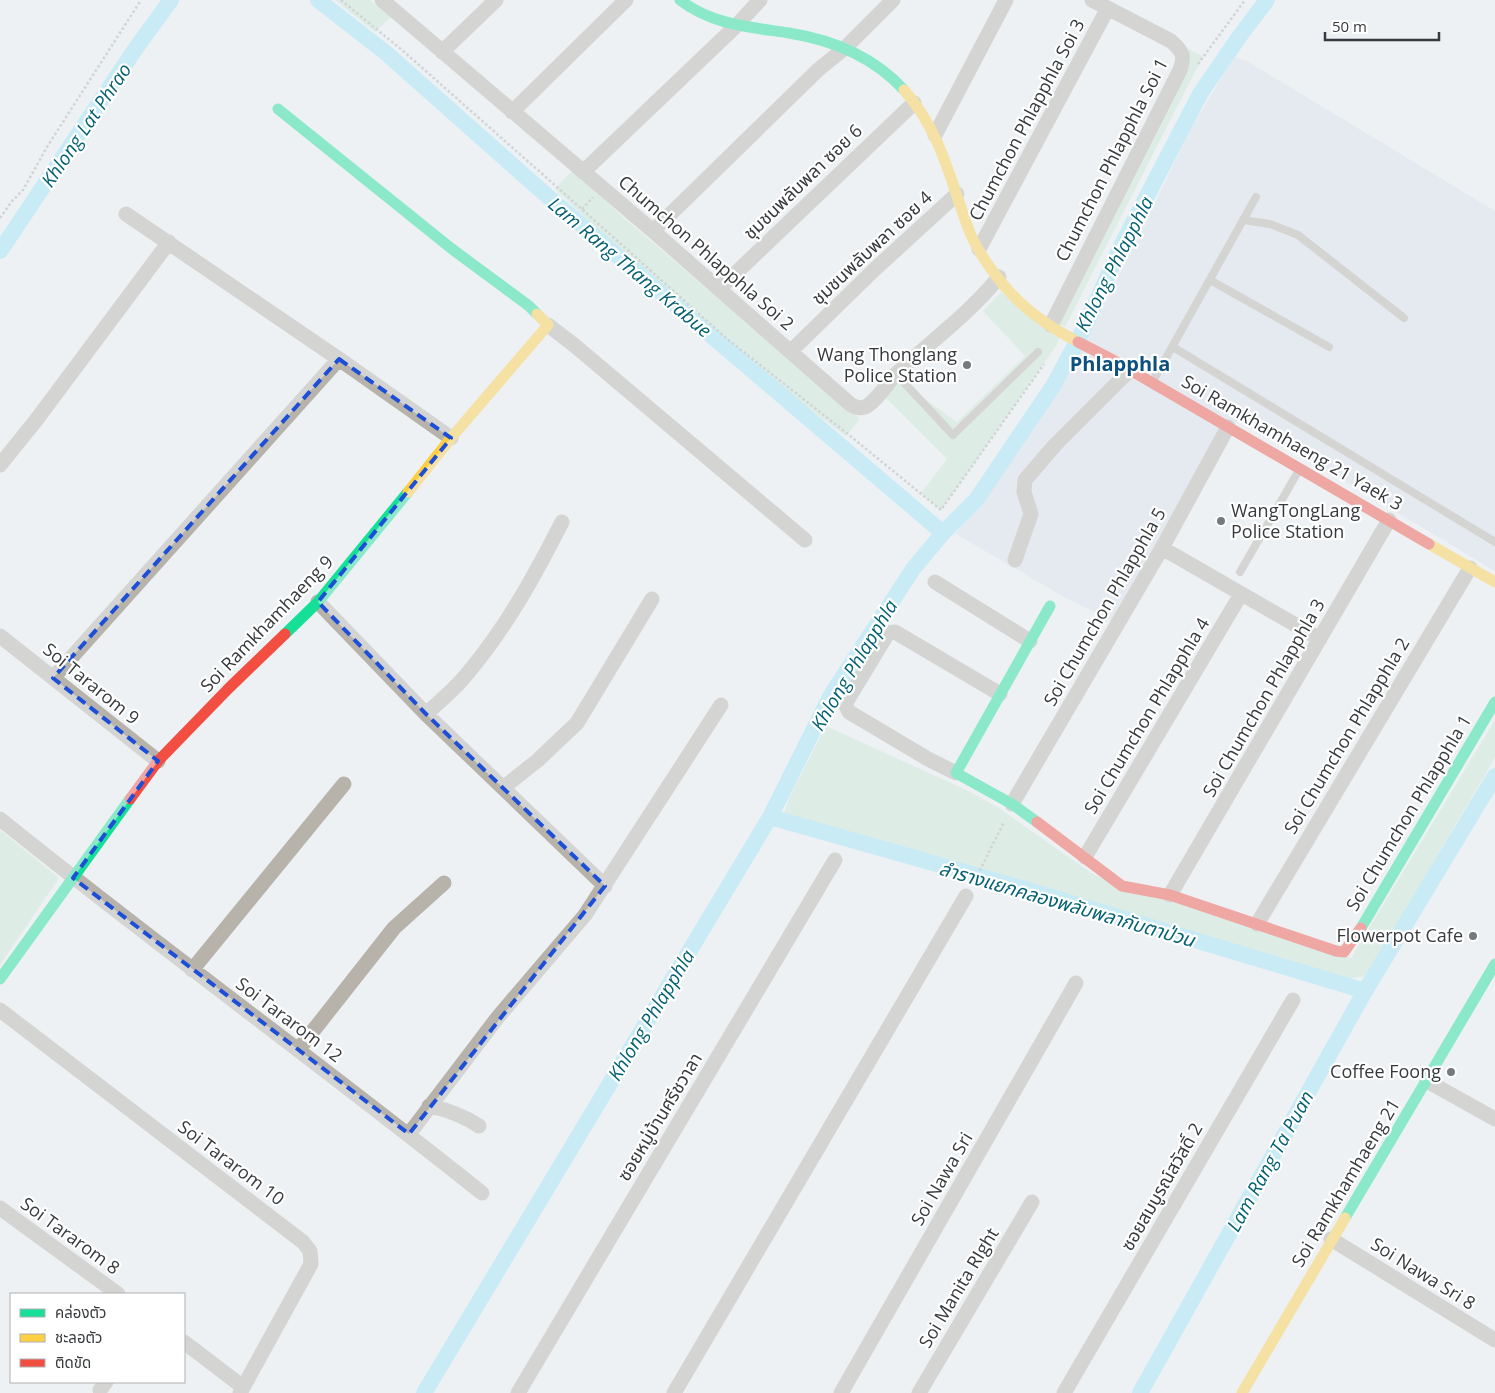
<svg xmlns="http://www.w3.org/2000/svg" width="1495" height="1393" font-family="'Open Sans','Noto Sans Thai',sans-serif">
<rect width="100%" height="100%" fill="#edf1f4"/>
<path fill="#dae3eb" d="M 1234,57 L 1245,60 L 1495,211 L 1495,571 L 1241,419 L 1219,436 L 1113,621 L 1064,597 L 956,534 L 1090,335 L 1193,125 Z"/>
<path fill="#cae8d4" d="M 335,0 L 370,0 L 391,17 L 375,32 Z
M 1189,49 L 1203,56 L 1065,327 L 1055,322 L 1182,72 Z
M 573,170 L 624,218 L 860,419 L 846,436 L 760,372 L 607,238 L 555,189 Z
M 1001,292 L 1060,336 L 1056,346 L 941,510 L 921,493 L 947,459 L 885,397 L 898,380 L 957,422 L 1025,356 L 983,311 Z
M 1495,720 L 1495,758 L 1366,976 L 1346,979 L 1158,922 L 783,816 L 790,796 L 826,726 L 966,790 L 996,806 L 1094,875 L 1351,958 Z
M 0,830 L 59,878 L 0,965 Z"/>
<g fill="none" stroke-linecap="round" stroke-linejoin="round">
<path stroke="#9be4f7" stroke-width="16" d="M 318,0 L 386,53 L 545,194 L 943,533
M 0,251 L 136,48 L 171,0
M 770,817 L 1025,889 L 1365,991
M 424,1393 L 770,817 L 831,695 L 913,569 L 943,533 L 976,500 L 1053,386 L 1086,325 L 1121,246 L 1200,94 L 1239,37 L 1267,0
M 1140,1393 L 1365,991 L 1495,776"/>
<path stroke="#b2b0ac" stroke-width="2.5" stroke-dasharray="2.5 2.5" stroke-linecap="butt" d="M 341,0 L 402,50 L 566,195 L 726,338 L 844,431 L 941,510 L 1044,364
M 1198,64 L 1245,0
M 582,209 L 593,197
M 0,218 L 12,201 L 23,190 L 47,147 L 141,0
M 973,884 L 1004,822"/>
<path stroke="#b7b3ab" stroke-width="8" d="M 1243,220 L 1270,224 L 1298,235 L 1404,318
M 1210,280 L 1329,347
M 1173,347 L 1495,542
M 896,374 L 953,435 L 1038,352
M 1153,381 L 1256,197
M 1240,572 L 1299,470"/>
<path stroke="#b7b3ab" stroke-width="15" d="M 382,0 L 653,231 L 850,404 C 855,407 859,409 865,407 C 876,402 888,382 897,373 C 931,341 969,314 999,277
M 442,52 L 496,0
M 512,112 L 626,0
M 935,135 L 1006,0
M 583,172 L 736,26 L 760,0
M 126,214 L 339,359 L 451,438
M 653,231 L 819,69 L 845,48 L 893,0
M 979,249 L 1108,8
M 719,289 L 914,103
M 548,325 L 574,345 L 805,540
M 1051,325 L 1180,70 C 1185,55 1183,52 1171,41 L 1092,0
M 791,351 L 875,269 L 957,194
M 0,465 L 37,419 L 169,242
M 1162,548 L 1320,639
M 1015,560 L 1031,514 L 1024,492 L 1025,480 L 1055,445 L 1130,370
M 935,582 L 1030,641
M 318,602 L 426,714 L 605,886
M 0,636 L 158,761
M 53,678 L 339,359
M 426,714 C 440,701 455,689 467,674 C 506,628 535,575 562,522
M 956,773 L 928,759 L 849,712 L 845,704 L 888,633 L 895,632 L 1000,694
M 503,788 L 538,760 L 577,723 L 652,599
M 1012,804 L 1162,548 L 1228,427
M 0,819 C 159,947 323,1066 482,1193
M 1085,857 L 1241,594
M 1170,895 L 1389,520
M 1257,924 L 1470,568
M 192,970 L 344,784
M 0,1010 L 303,1242 L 310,1251 L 311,1264 L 240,1393
M 298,1050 L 394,928 L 444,883
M 1427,1081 L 1495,1119
M 429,1106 C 448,1110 463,1115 479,1126
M 409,1134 L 498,1017 L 585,915 L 721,705
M 0,1208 L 118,1294
M 1331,1239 L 1495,1340
M 184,1342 L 243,1387
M 100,1390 L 106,1382
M 518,1393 L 835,860
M 674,1393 L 966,896
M 841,1393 L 1076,983
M 919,1393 L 1032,1202
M 1064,1393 L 1293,1000"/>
<path stroke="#16e098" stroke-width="11" d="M 680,0 C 712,25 750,27 789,33 C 833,40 873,56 904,90
M 278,109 L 452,249 L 529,306 L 537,314
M 285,634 L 318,602 L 408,492
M 1037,822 L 1012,804 L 956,773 L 1050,606
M 1361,928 L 1495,702
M 0,979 L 130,799
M 1345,1218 L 1495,964"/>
<path stroke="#ffcf43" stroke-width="11" d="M 904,90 C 942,133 950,181 970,233 C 975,245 982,256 989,266 C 1014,302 1040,322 1078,342
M 408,492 L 451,438 L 548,325 L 537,314
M 1429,544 L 1495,582
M 1242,1393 L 1345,1218"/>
<path stroke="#f24e42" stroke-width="11" d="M 1078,342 L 1113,360 L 1429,544
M 130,799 L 158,761 L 229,688 L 285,634
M 1037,822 L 1122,886 L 1170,895 L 1336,951 L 1344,952 L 1361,928"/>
</g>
<path d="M0 0H1495V1393H0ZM 339,359 L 451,438 L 318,602 L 426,714 L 605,886 L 409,1134 L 73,878 L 158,761 L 53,678 Z" fill="#edf1f4" fill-opacity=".55" fill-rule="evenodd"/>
<path fill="none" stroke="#1d4ed8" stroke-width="4" stroke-dasharray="10 6" stroke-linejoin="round" d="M 339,359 L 451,438 L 318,602 L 426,714 L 605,886 L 409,1134 L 73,878 L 158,761 L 53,678 Z"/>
<g fill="#777a7c" stroke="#fff" stroke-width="2">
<circle cx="967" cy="365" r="5"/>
<circle cx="1221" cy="521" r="5"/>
<circle cx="1473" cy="936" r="5"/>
<circle cx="1451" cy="1072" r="5"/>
</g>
<g text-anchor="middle" stroke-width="4.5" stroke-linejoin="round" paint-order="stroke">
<g font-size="18" fill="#373a3c" stroke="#fff">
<text transform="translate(1027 120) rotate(-62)" y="6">Chumchon Phlapphla Soi 3</text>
<text transform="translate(1112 160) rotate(-63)" y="6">Chumchon Phlapphla Soi 1</text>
<text transform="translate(803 182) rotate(-44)" y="6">ชุมชนพลับพลา ซอย 6</text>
<text transform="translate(872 248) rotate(-43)" y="6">ชุมชนพลับพลา ซอย 4</text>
<text transform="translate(706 253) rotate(41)" y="6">Chumchon Phlapphla Soi 2</text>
<text transform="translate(1292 443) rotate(30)" y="6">Soi Ramkhamhaeng 21 Yaek 3</text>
<text transform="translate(1105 607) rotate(-60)" y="6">Soi Chumchon Phlapphla 5</text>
<text transform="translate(267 624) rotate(-46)" y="6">Soi Ramkhamhaeng 9</text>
<text transform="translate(91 684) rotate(39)" y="6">Soi Tararom 9</text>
<text transform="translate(1264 698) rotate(-60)" y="6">Soi Chumchon Phlapphla 3</text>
<text transform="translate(1147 716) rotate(-59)" y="6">Soi Chumchon Phlapphla 4</text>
<text transform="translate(1347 736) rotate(-59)" y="6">Soi Chumchon Phlapphla 2</text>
<text transform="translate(1409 813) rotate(-59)" y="6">Soi Chumchon Phlapphla 1</text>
<text transform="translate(289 1020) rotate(37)" y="6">Soi Tararom 12</text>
<text transform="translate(660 1117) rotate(-59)" y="6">ซอยหมู่บ้านศรีชวาลา</text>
<text transform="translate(231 1163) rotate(37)" y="6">Soi Tararom 10</text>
<text transform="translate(942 1179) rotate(-60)" y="6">Soi Nawa Sri</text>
<text transform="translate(1346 1183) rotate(-59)" y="6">Soi Ramkhamhaeng 21</text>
<text transform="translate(1162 1187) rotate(-60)" y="6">ซอยสมบูรณ์สวัสดิ์ 2</text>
<text transform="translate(70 1236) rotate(36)" y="6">Soi Tararom 8</text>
<text transform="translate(1423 1274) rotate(32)" y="6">Soi Nawa Sri 8</text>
<text transform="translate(959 1288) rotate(-59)" y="6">Soi Manita RIght</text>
</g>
<g font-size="18" fill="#373a3c" stroke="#fff" text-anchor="end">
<text x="957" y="361">Wang Thonglang<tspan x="957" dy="21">Police Station</tspan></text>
<text x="1231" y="517" text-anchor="start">WangTongLang<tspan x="1231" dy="21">Police Station</tspan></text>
<text x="1463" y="942">Flowerpot Cafe</text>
<text x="1441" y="1078">Coffee Foong</text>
</g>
<g font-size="19" font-style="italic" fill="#046171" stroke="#fff">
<text transform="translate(86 125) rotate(-56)" y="7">Khlong Lat Phrao</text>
<text transform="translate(1114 264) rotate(-63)" y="7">Khlong Phlapphla</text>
<text transform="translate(630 267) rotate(40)" y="7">Lam Rang Thang Krabue</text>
<text transform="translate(854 665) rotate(-59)" y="7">Khlong Phlapphla</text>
<text transform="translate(1067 904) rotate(16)" y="7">ลำรางแยกคลองพลับพลากับตาป่วน</text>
<text transform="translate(651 1015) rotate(-59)" y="7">Khlong Phlapphla</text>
<text transform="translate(1270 1161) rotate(-61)" y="7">Lam Rang Ta Puan</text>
</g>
<g font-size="20" font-weight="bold" fill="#0d4f7e" stroke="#fff">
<text x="1120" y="371">Phlapphla</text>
</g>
</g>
<rect x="10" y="1293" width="175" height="90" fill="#ffffff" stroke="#afb0b1"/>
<rect x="20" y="1309" width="25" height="8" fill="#16e098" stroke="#afb0b1"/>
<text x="55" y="1318" font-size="15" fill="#373a3c">คล่องตัว</text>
<rect x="20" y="1334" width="25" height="8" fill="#ffcf43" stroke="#afb0b1"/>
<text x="55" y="1343" font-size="15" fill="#373a3c">ชะลอตัว</text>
<rect x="20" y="1359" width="25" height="8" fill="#f24e42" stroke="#afb0b1"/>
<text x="55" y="1368" font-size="15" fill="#373a3c">ติดขัด</text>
<path d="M1325 32v8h114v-8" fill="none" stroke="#373a3c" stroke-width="2.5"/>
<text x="1332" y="32" font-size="15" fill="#373a3c" stroke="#ffffff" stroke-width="4" paint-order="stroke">50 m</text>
</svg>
